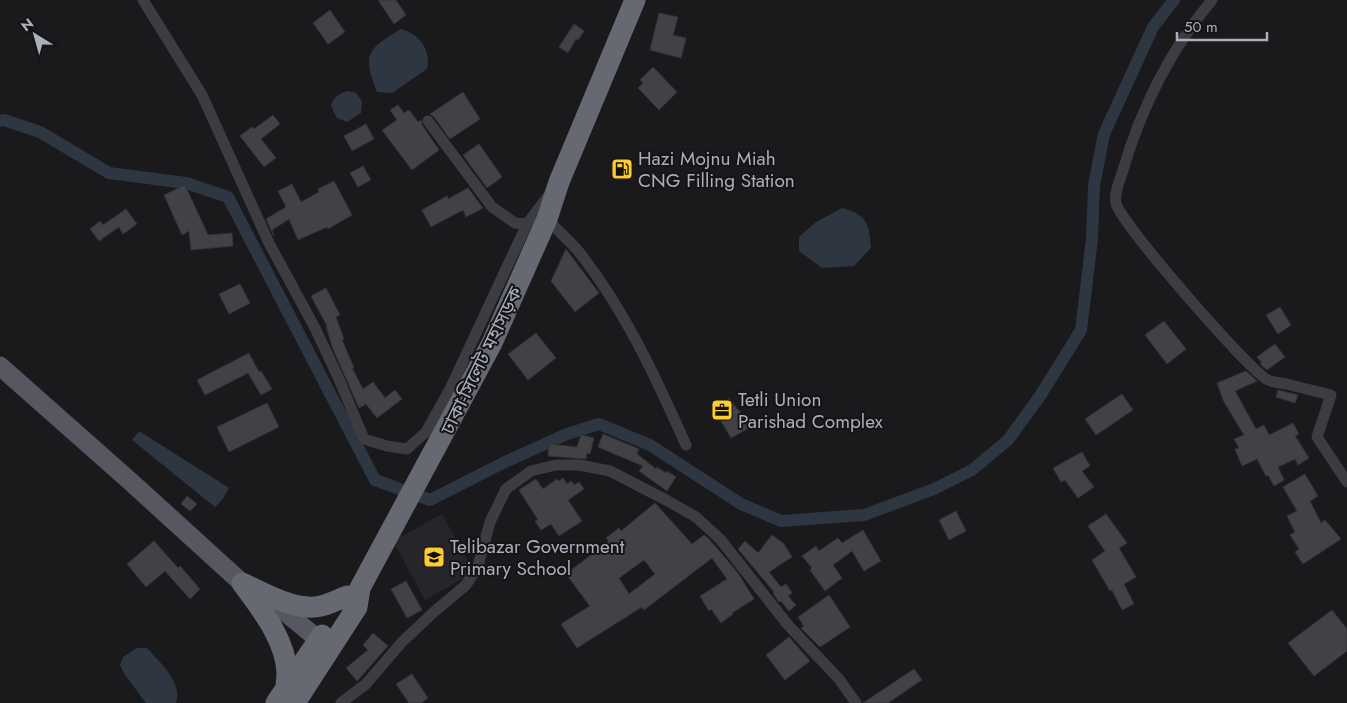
<svg xmlns="http://www.w3.org/2000/svg" width="1347" height="703" font-family="Jost,'Noto Sans Bengali',sans-serif">
<rect width="100%" height="100%" fill="#1a191c"/>
<path fill="#262529" d="M 442,514 L 474,572 L 425,600 L 393,541 Z"/>
<path fill="#2e3741" d="M 401,29 C 420,34 431,50 427,69 L 392,93 L 377,92 C 362,53 367,50 401,29 Z
M 347,91 L 356,93 L 362,101 L 361,113 L 347,122 L 337,118 L 331,106 C 333,98 338,94 347,91 Z
M 842,208 C 867,215 869,222 871,248 L 854,266 L 822,268 L 799,251 L 799,237 L 816,222 Z
M 139,431 L 229,488 L 222,500 L 215,507 L 132,440 Z
M 137,648 L 147,648 C 160,663 183,682 176,703 L 146,703 L 125,675 L 120,665 L 123,657 Z"/>
<g fill="none" stroke-linecap="round" stroke-linejoin="round">
<path stroke="#2e3741" stroke-width="12" d="M 0,121 L 4,120 L 40,132 L 109,173 L 186,183 L 228,197 L 375,480 L 430,500 L 505,462 L 567,434 L 599,424 L 650,445 L 741,504 L 781,521 L 864,515 L 934,489 L 972,470 L 1008,440 L 1040,396 L 1081,330 L 1092,239 L 1094,185 L 1104,134 L 1153,27 L 1174,0"/>
</g>
<path fill="#414146" stroke="#343338" fill-rule="evenodd" d="M 378,0 L 396,0 L 406,15 L 394,24 Z
M 330,10 L 345,32 L 328,44 L 313,23 Z
M 659,13 L 678,17 L 673,35 L 686,38 L 681,58 L 650,50 Z
M 574,24 L 584,31 L 578,40 L 576,39 L 568,53 L 559,47 Z
M 653,67 L 677,92 L 659,110 L 638,88 L 643,83 L 640,80 Z
M 463,92 L 480,119 L 450,139 L 434,117 L 430,114 Z
M 398,105 L 404,113 L 409,110 L 418,122 L 421,120 L 422,125 L 439,150 L 412,170 L 382,130 L 397,120 L 390,110 Z
M 273,115 L 280,124 L 261,139 L 276,158 L 264,167 L 240,136 L 252,127 L 254,129 Z
M 366,124 L 374,139 L 352,151 L 344,136 Z
M 479,144 L 502,177 L 487,188 L 463,155 Z
M 363,166 L 371,180 L 358,187 L 350,173 Z
M 334,181 L 352,215 L 328,229 L 327,227 L 298,240 L 289,219 L 272,230 L 274,236 L 266,219 L 286,207 L 278,191 L 292,184 L 301,202 L 319,192 L 318,189 Z
M 185,185 L 208,235 L 232,233 L 233,246 L 191,250 L 189,231 L 182,235 L 164,195 Z
M 468,188 L 483,208 L 466,217 L 463,210 L 431,227 L 422,210 L 447,196 L 448,199 Z
M 126,209 L 137,224 L 123,234 L 119,227 L 99,241 L 90,229 L 100,221 L 103,225 Z
M 566,249 L 599,293 L 575,312 L 551,281 Z
M 240,284 L 250,303 L 229,314 L 219,294 Z
M 326,288 L 340,315 L 336,317 L 344,339 L 342,340 L 354,368 L 352,368 L 363,389 L 373,382 L 385,398 L 395,390 L 402,399 L 377,418 L 366,404 L 359,408 L 333,349 L 326,326 L 327,326 L 311,296 Z
M 1280,307 L 1291,325 L 1278,334 L 1266,315 Z
M 1164,321 L 1186,349 L 1167,364 L 1145,335 Z
M 536,333 L 556,358 L 528,380 L 508,354 Z
M 1275,344 L 1285,357 L 1267,370 L 1260,364 L 1262,363 L 1257,357 Z
M 249,353 L 259,372 L 261,371 L 272,389 L 261,395 L 248,373 L 205,395 L 197,380 Z
M 1246,371 L 1257,381 L 1235,391 L 1256,429 L 1264,425 L 1269,435 L 1293,423 L 1299,434 L 1295,436 L 1309,458 L 1298,465 L 1295,459 L 1278,467 L 1284,480 L 1274,486 L 1268,475 L 1266,476 L 1257,459 L 1242,466 L 1235,449 L 1239,448 L 1234,439 L 1244,435 L 1224,402 L 1217,383 Z
M 1278,390 L 1298,395 L 1295,403 L 1276,397 Z
M 1122,394 L 1133,410 L 1096,435 L 1085,419 Z
M 729,398 L 738,410 L 739,410 L 749,428 L 731,438 L 714,409 Z
M 267,403 L 279,427 L 229,452 L 217,427 Z
M 603,434 L 639,449 L 637,454 L 656,469 L 657,467 L 666,473 L 667,471 L 676,477 L 667,491 L 639,471 L 643,466 L 598,447 Z
M 581,435 L 594,438 L 590,454 L 587,453 L 586,459 L 548,456 L 549,444 L 577,447 Z
M 1082,452 L 1090,466 L 1082,471 L 1094,487 L 1078,498 L 1065,480 L 1061,482 L 1053,468 Z
M 1305,474 L 1318,496 L 1310,501 L 1321,523 L 1325,520 L 1341,539 L 1303,564 L 1295,552 L 1299,549 L 1290,535 L 1295,532 L 1287,516 L 1297,511 L 1283,487 Z
M 563,478 L 567,484 L 571,481 L 574,485 L 579,482 L 584,489 L 568,500 L 582,521 L 559,536 L 551,524 L 541,530 L 535,521 L 538,520 L 519,490 L 536,479 L 543,489 L 557,479 L 559,481 Z
M 187,496 L 197,504 L 190,511 L 181,504 Z
M 655,503 L 692,544 L 704,535 L 709,539 L 738,573 L 754,599 L 732,613 L 733,614 L 721,623 L 711,609 L 709,611 L 700,596 L 727,579 L 712,558 L 644,610 L 642,607 L 577,648 L 561,624 L 590,606 L 566,574 L 609,541 L 606,538 L 619,528 L 621,531 ZM 644,560 L 655,574 L 629,594 L 619,578 Z
M 956,511 L 966,531 L 949,540 L 939,520 Z
M 1106,514 L 1127,543 L 1119,548 L 1136,577 L 1124,584 L 1134,604 L 1122,610 L 1112,590 L 1110,591 L 1092,560 L 1105,551 L 1088,526 Z
M 863,530 L 881,561 L 864,571 L 852,551 L 833,565 L 842,578 L 825,591 L 810,570 L 812,568 L 802,556 L 816,546 L 819,551 L 838,538 L 842,543 Z
M 772,535 L 784,544 L 792,557 L 769,572 L 781,587 L 786,584 L 792,593 L 788,596 L 796,605 L 789,611 L 781,601 L 779,602 L 773,593 L 774,592 L 738,549 L 745,541 L 758,553 Z
M 154,541 L 178,568 L 180,566 L 200,589 L 190,599 L 165,571 L 146,587 L 127,564 Z
M 406,581 L 422,610 L 407,618 L 391,589 Z
M 829,595 L 850,627 L 820,647 L 801,628 L 804,626 L 798,617 Z
M 1332,610 L 1347,629 L 1347,651 L 1314,676 L 1288,643 Z
M 373,633 L 388,646 L 357,681 L 346,668 L 368,650 L 363,645 Z
M 789,637 L 810,661 L 785,680 L 766,655 Z
M 914,669 L 922,680 L 888,703 L 863,703 Z
M 412,674 L 428,698 L 421,703 L 409,703 L 396,684 Z"/>
<g fill="none" stroke-linecap="round" stroke-linejoin="round">
<path stroke="#3c3c43" stroke-width="11" d="M 143,0 L 202,95 L 269,243 L 315,328 L 339,379 L 364,439 L 387,446 L 407,449 L 426,432 L 450,389 L 527,224 L 548,196
M 1212,0 C 1171,49 1141,109 1123,170 C 1120,180 1114,192 1116,203 C 1119,221 1249,371 1268,380 C 1273,382 1281,383 1287,384 C 1301,388 1316,391 1331,395 L 1317,437 L 1347,482
M 428,121 L 492,207 L 515,223 L 527,224
M 547,219 C 557,230 569,240 579,252 C 625,310 656,378 686,445
M 341,703 L 366,684 L 402,642 L 435,611 L 466,585 L 478,566 L 490,522 L 506,489 L 531,471 L 556,465 L 579,465 L 610,471 L 666,500 L 696,517 L 720,539 L 788,625 L 839,679 L 856,703"/>
<path stroke="#565760" stroke-width="19" d="M 0,366 L 131,482 L 242,583 L 260,597 L 273,602 L 313,635 L 317,643 L 318,657"/>
<path stroke="#666872" stroke-width="21" d="M 242,583 C 261,609 286,640 287,673 C 287,678 286,683 286,688
M 242,583 C 265,593 295,612 321,606 C 330,604 339,599 347,596
M 276,703 L 322,635
M 295,703 L 357,607 L 360,588 L 492,343 L 547,219 L 559,182 L 635,0"/>
</g>
<defs>
<g id="fuel-square" transform="scale(1.125)"><rect x="-9" y="-9" width="18" height="18" rx="4" fill="#fccc31" stroke="#151417"/><path d="M-5.5-6h7V0h2V4h1.3V-2.5L3-4.5l.8-.8L6-3V5H2.5V1h-1V6h-7ZM-4.2-4.7v3.2H.2V-4.7Z" fill="#111"/></g>
<g id="office-square" transform="scale(1.125)"><rect x="-9" y="-9" width="18" height="18" rx="4" fill="#fccc31" stroke="#151417"/><path d="M-6-3h4V-5.5h4V-3h4V5H-6ZM-1-4.5V-3h2v-1.5ZM-6 0V1H6V0Z" fill="#111"/></g>
<g id="school-square" transform="scale(1.125)"><rect x="-9" y="-9" width="18" height="18" rx="4" fill="#fccc31" stroke="#151417"/><path d="M0-5L7-2L0 1L-7-2ZM-4 1L0 2.5L4 1V4Q0 6-4 4Z" fill="#111"/></g>
</defs>
<g fill-rule="evenodd">
<use href="#fuel-square" x="622" y="169"/>
<use href="#office-square" x="722" y="410"/>
<use href="#school-square" x="434" y="557"/>
</g>
<g text-anchor="middle" stroke-width="4" stroke-linejoin="round" paint-order="stroke">
<g font-size="19" fill="#abafbc" stroke="#151417" text-anchor="start">
<text x="638" y="165">Hazi Mojnu Miah<tspan x="638" dy="22">CNG Filling Station</tspan></text>
<text x="738" y="406">Tetli Union<tspan x="738" dy="22">Parishad Complex</tspan></text>
<text x="450" y="553">Telibazar Government<tspan x="450" dy="22">Primary School</tspan></text>
</g>
<g font-size="19" fill="#abafbc" stroke="#151417">
<text transform="translate(481 360) rotate(-64)" y="7">ঢাকা-সিলেট মহাসড়ক</text>
</g>
</g>
<g transform="translate(35 35) rotate(323)" stroke="#151417" stroke-width="4" paint-order="stroke">
<path d="M0-4L9 19L0 12L-9 19Z" fill="#abafbc"/>
<text y="-8" font-size="14" font-weight="bold" text-anchor="middle" fill="#abafbc">N</text>
</g>
<path d="M1177 32v8h90v-8" fill="none" stroke="#abafbc" stroke-width="2.5"/>
<text x="1184" y="32" font-size="15" fill="#abafbc" stroke="#151417" stroke-width="4" paint-order="stroke">50 m</text>
</svg>
